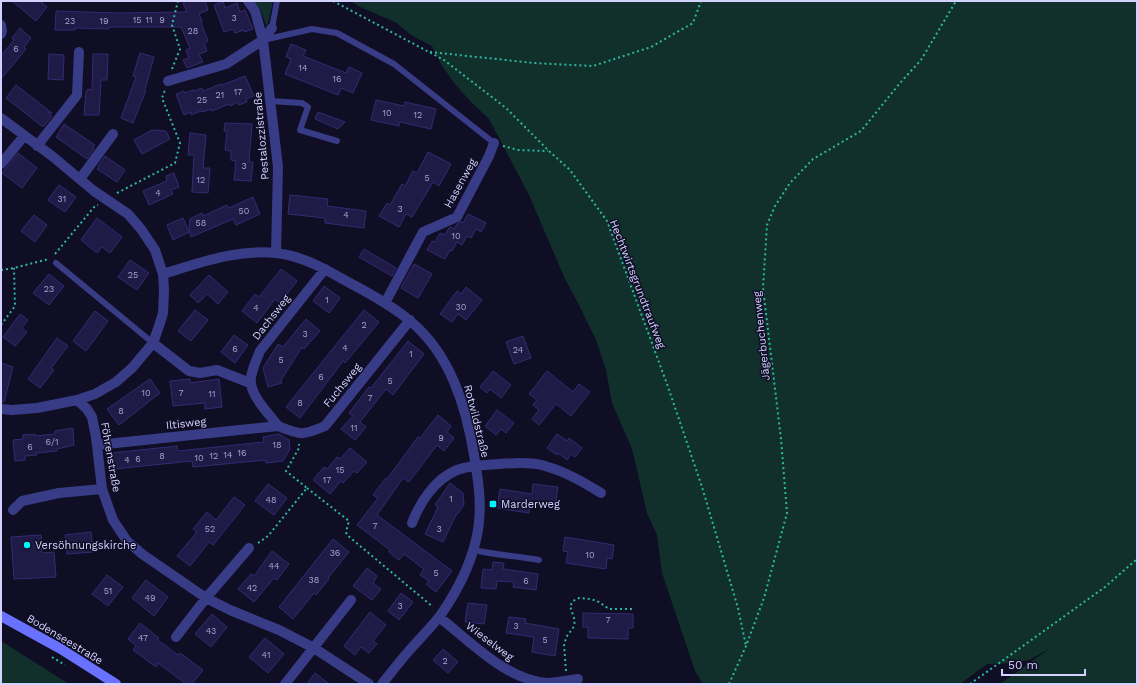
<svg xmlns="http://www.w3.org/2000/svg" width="1138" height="685" font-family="'Work Sans',sans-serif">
<rect width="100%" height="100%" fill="#100e25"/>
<path fill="#112f2b" d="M 254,1 L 273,1 L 267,27 L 260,9 Z
M 350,1 L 1137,1 L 1137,684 L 1000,684 L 1049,649 L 1029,660 L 1011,663 L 987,664 L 960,684 L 703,684 L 695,671 L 662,573 L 657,535 L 647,513 L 632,449 L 612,403 L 606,370 L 596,340 L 578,303 L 565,279 L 529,195 L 489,119 L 471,102 L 455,84 L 442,66 L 432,46 L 411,35 L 395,22 L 362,8 Z
M 1,641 L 69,684 L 1,684 Z"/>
<path fill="#1f1a46" stroke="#332b73" d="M 12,1 L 40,1 L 47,7 L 36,21 Z
M 188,1 L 205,1 L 208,10 L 199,14 L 202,22 L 201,23 L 208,41 L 204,43 L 207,51 L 199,54 L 203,62 L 187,68 L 183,60 L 189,58 L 186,50 L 190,48 L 181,27 L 109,27 L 109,29 L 75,28 L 75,30 L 55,30 L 56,11 L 118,13 L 187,12 L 183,3 Z
M 223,1 L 225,8 L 237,3 L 240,12 L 245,10 L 253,29 L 245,32 L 244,30 L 235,33 L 233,29 L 224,32 L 214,5 Z
M 20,28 L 31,38 L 24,47 L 26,49 L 1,79 L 1,56 L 14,40 L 12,38 Z
M 291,44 L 306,50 L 303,56 L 346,73 L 349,67 L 362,73 L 353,93 L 341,88 L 338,95 L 285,74 L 291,59 L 286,57 Z
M 140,53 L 154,57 L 145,89 L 146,90 L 133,123 L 121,118 L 136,77 L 133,76 Z
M 49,54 L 64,55 L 63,80 L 48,79 Z
M 93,54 L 108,54 L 107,80 L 101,80 L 99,115 L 84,115 L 86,92 L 88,89 L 92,90 Z
M 245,76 L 254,96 L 246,99 L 247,102 L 239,105 L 238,102 L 230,106 L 229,104 L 212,111 L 211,109 L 202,112 L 201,111 L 191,115 L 191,112 L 184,115 L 176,94 L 184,91 L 185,93 L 193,90 L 194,91 L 202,88 L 203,91 L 221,84 L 222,85 Z
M 16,85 L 52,113 L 48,113 L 52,116 L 43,127 L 6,98 Z
M 376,100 L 404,106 L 405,102 L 436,109 L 431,129 L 400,122 L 399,126 L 371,120 Z
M 318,112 L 345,122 L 338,129 L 315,119 Z
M 225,123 L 252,124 L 249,162 L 253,162 L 251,181 L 234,180 L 236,161 L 231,160 L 231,151 L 225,150 L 227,131 L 224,131 Z
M 64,124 L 95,145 L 93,148 L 94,149 L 87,159 L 56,137 Z
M 152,130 L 166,131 L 170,139 L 142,154 L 134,140 Z
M 190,133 L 206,135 L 203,168 L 210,168 L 208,193 L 192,192 L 194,155 L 188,155 Z
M 428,152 L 451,164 L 439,186 L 433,182 L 412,217 L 406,214 L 399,227 L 379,216 L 387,203 L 390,205 L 402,184 L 405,186 L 413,171 L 417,173 Z
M 18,153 L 37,168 L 22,188 L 2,173 Z
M 105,156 L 125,170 L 117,182 L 97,169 L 99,167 L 98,166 Z
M 174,173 L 179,187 L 171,190 L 173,194 L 149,205 L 143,191 L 167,181 L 166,176 Z
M 59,185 L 76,197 L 65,212 L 48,200 Z
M 290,195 L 328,199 L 327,206 L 366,211 L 364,228 L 325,223 L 325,218 L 288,214 Z
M 253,197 L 260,214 L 236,225 L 233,219 L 191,237 L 189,230 L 190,219 L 202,213 L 203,216 L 227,205 L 229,208 Z
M 468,214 L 486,223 L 481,232 L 476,229 L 471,238 L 467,236 L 462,245 L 457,242 L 452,251 L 450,250 L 445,259 L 427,250 L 432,241 L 435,242 L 440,233 L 445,235 L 449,228 L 451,227 L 454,229 L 457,224 L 461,221 L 463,223 Z
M 34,215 L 47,225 L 35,242 L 21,231 Z
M 97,218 L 122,237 L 110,253 L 102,247 L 97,253 L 81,240 Z
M 183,218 L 189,232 L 173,240 L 167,225 Z
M 364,249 L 396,268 L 392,276 L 359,257 Z
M 130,260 L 149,273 L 137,290 L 118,277 Z
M 414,264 L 432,274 L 418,298 L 401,288 Z
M 281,269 L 297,281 L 280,303 L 275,299 L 257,323 L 242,311 L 255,294 L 259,297 Z
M 49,274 L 64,286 L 49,305 L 33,293 Z
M 209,275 L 228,292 L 218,304 L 207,294 L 198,303 L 190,295 Z
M 324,286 L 340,298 L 329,313 L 313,301 Z
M 466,287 L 482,300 L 466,320 L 458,314 L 452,322 L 440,314 L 457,291 L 461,294 Z
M 195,310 L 208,320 L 191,341 L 178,331 Z
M 364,310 L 379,322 L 345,363 L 343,361 L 300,418 L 286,407 Z
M 95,311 L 108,321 L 86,351 L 73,341 Z
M 20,314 L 28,320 L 22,328 L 27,332 L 15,346 L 3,337 Z
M 306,319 L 320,331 L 304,349 L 302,347 L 281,380 L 282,383 L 268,387 L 263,368 L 278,344 L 283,347 Z
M 234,335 L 248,345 L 235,363 L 221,352 Z
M 523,336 L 531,358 L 514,364 L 506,342 Z
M 57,338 L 68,346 L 51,368 L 54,370 L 40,388 L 28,379 Z
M 408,341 L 424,354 L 393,395 L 386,389 L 360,422 L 366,427 L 355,440 L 341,429 L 353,416 L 349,413 L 369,387 L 371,388 Z
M 1,363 L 13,367 L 4,402 L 1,401 Z
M 493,371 L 511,385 L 501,398 L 490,389 L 487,393 L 480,387 Z
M 547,371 L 573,392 L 579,384 L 590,392 L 571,416 L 556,404 L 539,425 L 532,419 L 539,410 L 533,405 L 537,400 L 529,394 Z
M 150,379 L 160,393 L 119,425 L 107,409 Z
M 190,379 L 190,383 L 219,379 L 222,407 L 205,409 L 205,403 L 173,406 L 170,381 Z
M 497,410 L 514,423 L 506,433 L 501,429 L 496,435 L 485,426 Z
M 438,415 L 451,426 L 447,432 L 454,438 L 444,451 L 437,445 L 409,482 L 403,478 L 377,515 L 452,571 L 436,592 L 426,584 L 429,581 L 420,575 L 424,569 L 404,554 L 399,560 L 389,552 L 390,550 L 357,525 L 378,498 L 373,495 L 386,478 L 387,479 L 418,437 L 420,438 Z
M 73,428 L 74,445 L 57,449 L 57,451 L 36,453 L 37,455 L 25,456 L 25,460 L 15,461 L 13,440 L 23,439 L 23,435 L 35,434 L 35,436 L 55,434 L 55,431 Z
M 279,434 L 289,440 L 290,449 L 283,461 L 266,463 L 266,460 L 193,467 L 192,461 L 114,469 L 112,453 L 177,446 L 178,451 L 264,442 L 263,437 Z
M 557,434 L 567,441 L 569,438 L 582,448 L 575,457 L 571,454 L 567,460 L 558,453 L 557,455 L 547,448 Z
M 350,448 L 367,462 L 357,473 L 354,471 L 343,483 L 341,481 L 330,494 L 313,480 L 324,467 L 327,469 L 337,457 L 340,459 Z
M 450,483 L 463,493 L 464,505 L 455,517 L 443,542 L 425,534 L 438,507 L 435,505 Z
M 268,484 L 287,498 L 274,515 L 255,501 Z
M 533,484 L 558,487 L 555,507 L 530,503 L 529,513 L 497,508 L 500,489 L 532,494 Z
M 234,497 L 245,505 L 213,545 L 209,542 L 190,566 L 177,556 L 197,532 L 193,529 L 207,512 L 216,520 Z
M 91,532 L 93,552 L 67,554 L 65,535 Z
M 41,535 L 42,553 L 54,552 L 56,577 L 14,579 L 11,537 Z
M 565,537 L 614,545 L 612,559 L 607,558 L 606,569 L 566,563 L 568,552 L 563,551 Z
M 333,539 L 349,552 L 328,578 L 329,579 L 316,595 L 314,593 L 293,619 L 279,607 Z
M 272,551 L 289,564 L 277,580 L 274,578 L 254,602 L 238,589 L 251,574 L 254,576 Z
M 493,562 L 504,563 L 503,569 L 538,574 L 536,590 L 513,587 L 514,582 L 497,581 L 496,589 L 481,588 L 483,569 L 492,570 Z
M 367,568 L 377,576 L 373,583 L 381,589 L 372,600 L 353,586 Z
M 107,575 L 123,587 L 108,606 L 92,594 Z
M 146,580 L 168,597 L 154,616 L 132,598 Z
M 401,593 L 413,602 L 399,620 L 388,611 Z
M 468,603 L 487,605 L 484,624 L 465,622 Z
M 370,612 L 386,625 L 373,641 L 377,644 L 369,653 L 361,647 L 355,655 L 344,646 Z
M 583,613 L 633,614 L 633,628 L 628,628 L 628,639 L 588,638 L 588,627 L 583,627 Z
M 212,614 L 227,627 L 211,647 L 195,634 Z
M 509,617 L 526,619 L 525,623 L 559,629 L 555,656 L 532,652 L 534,637 L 506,633 Z
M 140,623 L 159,638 L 157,640 L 166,646 L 178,655 L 180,653 L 203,670 L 192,684 L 186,684 L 158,663 L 156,667 L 133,650 L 136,646 L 128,639 Z
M 265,638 L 284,654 L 268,673 L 249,657 Z
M 443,649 L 458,662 L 448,673 L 433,660 Z
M 315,673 L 329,684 L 307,684 Z"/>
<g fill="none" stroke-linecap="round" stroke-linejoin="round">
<path stroke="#2cb9a4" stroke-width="2" stroke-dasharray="2 3" stroke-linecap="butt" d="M 333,1 L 444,60 L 506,108 L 549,151 L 570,170 L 607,221 L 667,384 L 702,487 L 738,608 L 746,646
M 430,52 L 534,63 L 593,66 L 651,47 L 693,23 L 701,1
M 172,69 L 180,49 L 172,25 L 178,1
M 503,146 L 518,150 L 548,151
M 117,193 L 175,163 L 180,143 L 162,98 L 165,90
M 55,254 L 95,206 L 98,205
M 1,270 L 14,268 L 49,259
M 1,325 L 15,306 L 14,268
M 307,488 L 349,521 L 346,532 L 347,535 L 433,607
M 258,543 L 268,536 L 307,488 L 286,471 L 299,448 L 299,444
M 52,657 L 65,665
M 566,671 L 564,644 L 567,636 L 573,628 L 575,621 L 570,606 L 573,601 L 579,598 L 591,599 L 599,602 L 609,609 L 635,609
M 729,684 L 746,646 L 764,598 L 787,513 L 781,439 L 763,288 L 767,225 L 775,206 L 790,183 L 813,159 L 861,131 L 900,83 L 921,60 L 956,1
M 970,684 L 1105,587 L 1137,559"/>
<path stroke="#383b85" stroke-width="6" d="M 272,28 L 277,1
M 263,40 L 312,29 L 337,33 L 394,64 L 494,143
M 270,101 L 302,103 L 308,107 L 300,130 L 337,141
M 56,263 L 153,343
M 474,550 C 495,555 517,556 539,560"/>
<path stroke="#383b85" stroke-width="10" d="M 1,25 L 2,31 L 1,34
M 272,28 L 263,40 L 278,167 L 276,253
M 168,81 L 226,64 L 263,40 L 255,11 L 248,1
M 1,118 L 52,156 L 94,191 L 128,214 L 141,229 L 155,250 L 163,274 L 164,290 L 163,313 L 159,326 L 153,343 L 132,368 L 116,382 L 95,394 L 77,400 L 37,408 L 12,410 L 1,409
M 37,146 L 77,95 L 79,52
M 1,164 L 24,136
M 80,179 L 113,134
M 163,274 C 199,263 237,249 276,253 C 303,256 325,269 348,282 C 369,293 391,305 409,320 C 450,353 466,406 474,455 C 479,484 483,511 476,540 C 470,566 457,591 442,613 C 432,627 419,639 408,652 C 399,662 391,673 382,684
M 385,303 L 423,232 L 457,217 L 489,156 L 494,143
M 153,343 L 189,371 L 200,373 L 217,370 L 250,383
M 77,400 L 87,409 L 92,417 L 96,437 L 102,489 L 113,520 L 127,541 L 142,554 L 206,598 L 230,610 L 279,630 L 314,648 L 369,684
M 278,426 C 270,415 253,398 251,384 C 249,375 257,359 260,351 L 325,269
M 97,445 L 278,426 C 301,435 302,436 325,426 L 410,320
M 13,510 L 22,501 L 59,493 L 102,489
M 412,523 C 420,502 435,479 457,470 C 470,465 486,465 499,464 C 512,463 533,462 545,466 C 566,472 583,482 601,493
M 439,617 C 470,641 506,680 547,683 C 557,683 568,680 578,679
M 176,637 L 206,598 L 249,548
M 285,684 L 351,600"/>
<path stroke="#6971ff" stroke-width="10" d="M 1,616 L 61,649 L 116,684"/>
</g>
<g fill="#00f8fd" stroke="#100e25" stroke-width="1.5">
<rect x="489" y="500" width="8" height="8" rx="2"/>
<circle cx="27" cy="545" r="4"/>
</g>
<g text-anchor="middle" stroke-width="3" stroke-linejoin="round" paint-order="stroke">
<g font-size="9" fill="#a6a4d1">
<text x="234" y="21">3</text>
<text x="137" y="23">15</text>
<text x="149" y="23">11</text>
<text x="162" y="23">9</text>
<text x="70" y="24">23</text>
<text x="104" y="24">19</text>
<text x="193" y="34">28</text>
<text x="16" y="52">6</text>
<text x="303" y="71">14</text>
<text x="337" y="82">16</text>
<text x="238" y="95">17</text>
<text x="220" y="98">21</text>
<text x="202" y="103">25</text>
<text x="387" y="116">10</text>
<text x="418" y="118">12</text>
<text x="244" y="169">3</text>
<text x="427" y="181">5</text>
<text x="201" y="183">12</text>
<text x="158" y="196">4</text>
<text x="62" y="202">31</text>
<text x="400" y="212">3</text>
<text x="244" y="214">50</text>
<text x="346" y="218">4</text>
<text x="201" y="226">58</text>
<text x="456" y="239">10</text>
<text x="133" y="278">25</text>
<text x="49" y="292">23</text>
<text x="327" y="303">1</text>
<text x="461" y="310">30</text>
<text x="256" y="311">4</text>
<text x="364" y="328">2</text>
<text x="305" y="337">3</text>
<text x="345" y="351">4</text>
<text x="235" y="352">6</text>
<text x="518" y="353">24</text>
<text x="411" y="357">1</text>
<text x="281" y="363">5</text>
<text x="321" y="380">6</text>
<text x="390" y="384">5</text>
<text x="146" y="396">10</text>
<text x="181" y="396">7</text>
<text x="212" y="397">11</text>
<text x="370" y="401">7</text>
<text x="300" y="406">8</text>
<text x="121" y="414">8</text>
<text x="354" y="431">11</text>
<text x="441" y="441">9</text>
<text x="52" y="445">6/1</text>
<text x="277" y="448">18</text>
<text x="30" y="450">6</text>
<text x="242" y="456">16</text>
<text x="228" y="458">14</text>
<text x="162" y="459">8</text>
<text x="214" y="459">12</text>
<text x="199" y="461">10</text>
<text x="138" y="462">6</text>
<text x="127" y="463">4</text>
<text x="340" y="473">15</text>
<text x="327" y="483">17</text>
<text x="451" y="502">1</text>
<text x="271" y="503">48</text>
<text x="375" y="529">7</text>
<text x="210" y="532">52</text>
<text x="439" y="532">3</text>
<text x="335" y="556">36</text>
<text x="590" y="558">10</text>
<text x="274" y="569">44</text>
<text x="436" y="576">5</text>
<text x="314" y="583">38</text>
<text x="526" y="584">6</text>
<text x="252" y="591">42</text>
<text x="108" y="594">51</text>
<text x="150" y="601">49</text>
<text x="400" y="609">3</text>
<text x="608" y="623">7</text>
<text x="516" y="629">3</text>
<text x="211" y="634">43</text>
<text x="143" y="641">47</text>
<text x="545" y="643">5</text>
<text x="266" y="658">41</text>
<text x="445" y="664">2</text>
</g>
<g font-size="11" fill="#d3d2ff" stroke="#100e25">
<text transform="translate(261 136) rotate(-95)" y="4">Pestalozzistraße</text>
<text transform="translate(460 183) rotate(-61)" y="4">Hasenweg</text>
<text transform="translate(638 284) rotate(69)" y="4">Hechtwirtsgrundtraufweg</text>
<text transform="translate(271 317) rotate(-52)" y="4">Dachsweg</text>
<text transform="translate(761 336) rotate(-96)" y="4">Jägerbuchenweg</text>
<text transform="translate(342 385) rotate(-51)" y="4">Fuchsweg</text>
<text transform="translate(477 421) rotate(76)" y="4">Rotwildstraße</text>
<text transform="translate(186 423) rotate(-6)" y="4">Iltisweg</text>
<text transform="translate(111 457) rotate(80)" y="4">Föhrenstraße</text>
<text transform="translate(65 639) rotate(31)" y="4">Bodenseestraße</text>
<text transform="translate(490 641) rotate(37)" y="4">Wieselweg</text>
</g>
<g font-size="11" fill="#d3d2ff" stroke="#100e25" text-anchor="start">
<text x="501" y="508">Marderweg</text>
<text x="35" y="549">Versöhnungskirche</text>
</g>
</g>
<rect width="1138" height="685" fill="none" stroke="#d3d2ff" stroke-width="4"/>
<path d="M1002 669v6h83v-6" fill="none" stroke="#d3d2ff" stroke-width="2"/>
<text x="1008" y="669" font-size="12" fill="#d3d2ff" stroke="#100e25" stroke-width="3" paint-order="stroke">50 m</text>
</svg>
